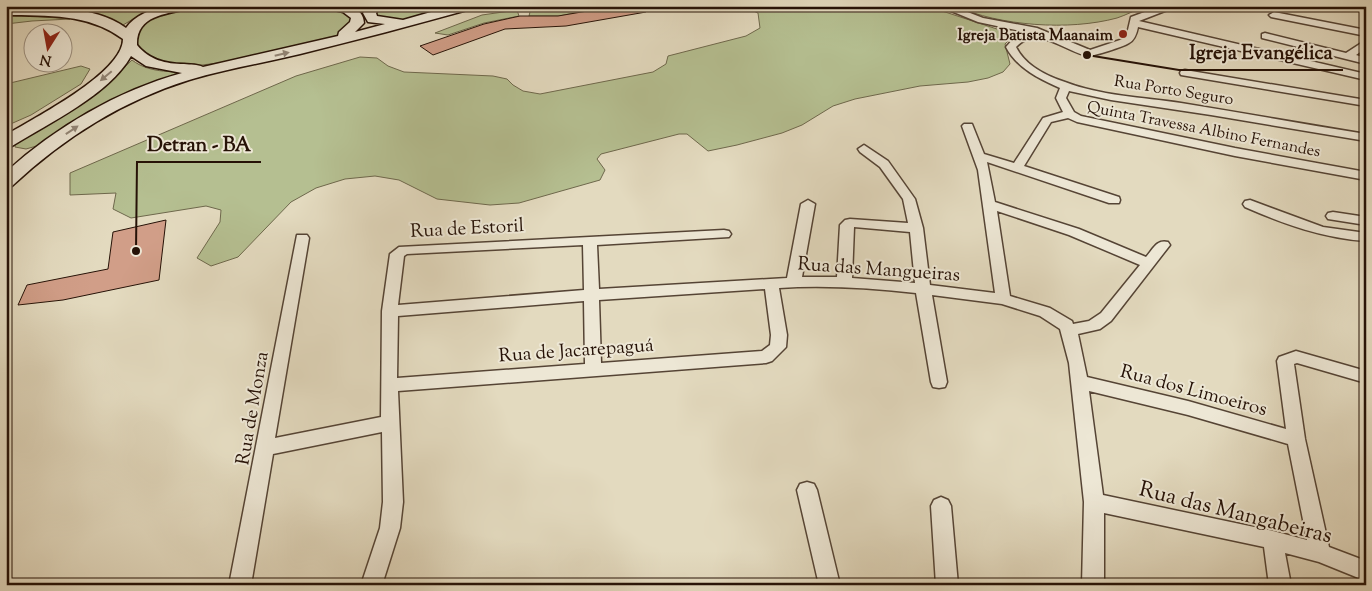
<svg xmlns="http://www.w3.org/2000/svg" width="1372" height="591" font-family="'Sorts Mill Goudy',serif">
<rect width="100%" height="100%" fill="#e3dabf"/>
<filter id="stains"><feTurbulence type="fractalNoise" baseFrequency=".004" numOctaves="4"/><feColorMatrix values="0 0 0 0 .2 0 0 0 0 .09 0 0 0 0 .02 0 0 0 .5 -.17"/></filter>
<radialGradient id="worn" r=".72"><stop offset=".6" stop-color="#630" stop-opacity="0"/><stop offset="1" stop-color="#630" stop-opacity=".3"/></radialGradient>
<path fill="#b5bf91" stroke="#6e684c" d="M 6,6 L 164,8 L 140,15 L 123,25 L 100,16 Z
M 380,6 L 455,6 L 403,20 L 378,18 L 374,12 Z
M 581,6 L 585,11 L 559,16 L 529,16 L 531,8 Z
M 742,6 L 927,6 L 1009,33 L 1013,36 L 1005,44 L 1010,64 L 1003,72 L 988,78 L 968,82 L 920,86 L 855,99 L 833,106 L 802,125 L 782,133 L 737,145 L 708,151 L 687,134 L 679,134 L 601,154 L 597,159 L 605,170 L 600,180 L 519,203 L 490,205 L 437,199 L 399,180 L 375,176 L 345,179 L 316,188 L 291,202 L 238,257 L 211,266 L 197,258 L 220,222 L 221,210 L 206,206 L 131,218 L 113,209 L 116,193 L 70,195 L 70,173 L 296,76 L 360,57 L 377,58 L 388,66 L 404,72 L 493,76 L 507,79 L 513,85 L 523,91 L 540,94 L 653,72 L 666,64 L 668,56 L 746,36 L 760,28 L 758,13 Z
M 955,6 L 1145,6 C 1136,10 1126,15 1117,18 C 1069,31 1000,26 955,6 Z
M 328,8 L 344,11 L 352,19 L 352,22 L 339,35 L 329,38 L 234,61 L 202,65 L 174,64 L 152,59 L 140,50 L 134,33 L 137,28 L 156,16 L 186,9 Z
M 517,10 L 519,16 L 484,23 L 448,35 L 435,33 L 482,15 Z
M 6,14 L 70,19 L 32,21 L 6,24 Z
M 132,60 C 150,74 176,72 198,71 L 40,145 L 26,149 L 15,147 L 15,143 L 107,84 Z
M 81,66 L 90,69 L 81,84 L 31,115 L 6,126 L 6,84 Z"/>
<path fill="#d19e88" stroke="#261207" d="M 617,6 L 645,6 L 646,12 L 566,26 L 505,29 L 433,55 L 420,46 L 484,24 L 520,16 L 558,16 Z
M 166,220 L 159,280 L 63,300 L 18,305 L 27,285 L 108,269 L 113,232 Z"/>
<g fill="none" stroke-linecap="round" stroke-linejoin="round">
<g stroke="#554435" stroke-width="3">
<path id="street" d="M 939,6 L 952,6 L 983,18 L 1037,28 L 1090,50 L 1123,39 L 1127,34 L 1131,17 L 1161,6 L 1171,6 L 1170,9 L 1139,21 L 1366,74 L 1366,80 L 1138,27 C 1137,32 1135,40 1129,43 C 1123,47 1094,56 1088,56 C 1065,52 1038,24 1016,47 C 1025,65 1046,76 1065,82 C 1101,96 1142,97 1181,103 C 1243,113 1304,124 1366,134 L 1366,141 L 1211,115 L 1111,100 L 1069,91 L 1066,98 L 1074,112 L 1081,116 L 1235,148 L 1366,172 L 1366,180 L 1235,156 L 1077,122 L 1068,118 L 1051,122 L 1024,166 L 1119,197 L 1120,200 L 1119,203 L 1109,203 L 987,162 L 995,202 L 1079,229 L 1146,257 C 1153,249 1157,239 1168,242 L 1170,245 L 1111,321 L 1100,329 L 1078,334 L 1087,377 L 1188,401 L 1286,429 L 1277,361 L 1279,357 L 1296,351 L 1366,371 L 1366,383 L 1297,363 L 1294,364 L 1305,439 L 1329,547 L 1366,561 L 1366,581 L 1319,562 L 1285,553 L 1291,585 L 1269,585 L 1264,547 L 1104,513 L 1104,585 L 1082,585 L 1084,502 L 1069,363 L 1060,329 L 1040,316 L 1002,304 L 932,295 L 947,382 L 945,387 L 939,388 L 933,387 L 931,382 L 916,293 C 871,288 825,285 779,288 L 787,335 L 786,347 L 772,361 L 766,363 L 398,391 L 403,502 L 400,528 L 382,585 L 361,585 L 380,528 L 383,502 L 382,432 L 273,454 L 251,585 L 229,585 L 297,235 L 307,235 L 309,238 L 275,438 L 381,417 L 382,311 L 390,254 L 399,247 L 724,230 L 729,231 L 731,234 L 729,237 L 597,245 L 599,289 L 787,278 L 801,204 L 808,200 L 815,204 L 802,277 L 837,277 L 840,225 L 845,220 L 850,219 L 908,223 L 903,199 L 880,167 L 860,152 L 858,149 L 864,145 L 888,161 L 915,199 L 923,228 L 930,285 L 995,293 L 978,170 L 962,126 L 964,124 L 972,124 L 984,154 L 1014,163 L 1043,118 L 1063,112 L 1056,98 L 1060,88 C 1039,79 1017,68 1006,47 L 1014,38 L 1035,34 L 978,22 ZM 997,211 L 1069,235 L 1140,265 L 1101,313 L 1089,321 L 1073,324 L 1072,321 L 1050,308 L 1010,296 ZM 854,227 L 910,232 L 915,283 L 852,278 ZM 583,245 L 584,290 L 398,305 L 404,256 L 407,254 ZM 765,289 L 771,335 L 770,345 L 762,351 L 601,363 L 599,300 ZM 584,301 L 585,364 L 397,378 L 398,316 ZM 1089,391 L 1188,415 L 1288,444 L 1307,540 L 1273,531 L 1103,495 Z
M 1274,12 L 1366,30 L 1366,36 L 1271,17 L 1269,15 Z
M 1265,33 L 1346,53 L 1366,40 L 1366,48 L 1356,55 L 1366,58 L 1366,64 L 1262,38 L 1262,34 Z
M 1185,70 L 1366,100 L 1366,106 L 1181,75 L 1180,73 L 1181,71 Z
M 1250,200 L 1323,227 L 1366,233 L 1366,241 C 1323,238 1284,224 1245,207 L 1243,204 L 1245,201 Z
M 1333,212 L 1366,217 L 1366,225 L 1328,219 L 1326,216 L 1328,213 Z
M 807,482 L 814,484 L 817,490 L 840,585 L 819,585 L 797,490 L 800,484 Z
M 941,497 L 948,500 L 951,506 L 958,585 L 936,585 L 931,506 L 934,500 Z"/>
</g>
<g stroke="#261207" stroke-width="3">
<path id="secondary" d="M 165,6 L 189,6 L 187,9 C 165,14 136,16 137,45 C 149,60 166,64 184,64 C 191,65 197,64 203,67 L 338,36 L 339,32 L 350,22 L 351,18 L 343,12 L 330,9 L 328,6 C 342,6 363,4 364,23 L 355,32 L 385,24 L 368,22 L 363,13 L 368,6 L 381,6 L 376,13 L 377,16 L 403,20 L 452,6 L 473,6 L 471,9 C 414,25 357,40 300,54 C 263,63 225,69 189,80 C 122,101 63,138 12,186 L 6,187 L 6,172 C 56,127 117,91 182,73 L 146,66 L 131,56 C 109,95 49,123 12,146 L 6,147 L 6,135 C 34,118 123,73 123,39 C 88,13 48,16 6,15 L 6,7 C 45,8 93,4 126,28 C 135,15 150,10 165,6 Z
M 198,6 L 249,6 C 243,12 204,12 198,6 Z"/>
</g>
<use href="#street" fill="#ede7d5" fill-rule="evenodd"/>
<use href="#secondary" fill="#ede7d5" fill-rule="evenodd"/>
</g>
<defs><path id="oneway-solid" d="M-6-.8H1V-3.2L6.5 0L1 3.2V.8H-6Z" transform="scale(1.25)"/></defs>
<g fill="#938778">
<use href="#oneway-solid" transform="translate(282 54) rotate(-13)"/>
<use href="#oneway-solid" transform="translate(106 76) rotate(140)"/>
<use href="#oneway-solid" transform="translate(72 130) rotate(-34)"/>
</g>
<circle fill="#8f2418" stroke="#ede7d5" stroke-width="2" cx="1123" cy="34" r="5"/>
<g text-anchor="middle" stroke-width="4" stroke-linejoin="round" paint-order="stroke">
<g font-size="16" font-weight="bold" fill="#261207" stroke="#ede7d5" text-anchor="end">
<text x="1113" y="40">Igreja Batista Maanaim</text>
</g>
<g font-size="16" fill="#261207" stroke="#ede7d5">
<text transform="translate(1174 89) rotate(9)" y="6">Rua Porto Seguro</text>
<text transform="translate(1204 128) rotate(11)" y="6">Quinta Travessa Albino Fernandes</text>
</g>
<g font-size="19" fill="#261207" stroke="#ede7d5">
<text transform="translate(467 227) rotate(-3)" y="7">Rua de Estoril</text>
<text transform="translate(879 268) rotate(4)" y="7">Rua das Mangueiras</text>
<text transform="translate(576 349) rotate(-4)" y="7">Rua de Jacarepaguá</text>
<text transform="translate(1194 389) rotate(15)" y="7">Rua dos Limoeiros</text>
<text transform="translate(251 408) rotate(-80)" y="7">Rua de Monza</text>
</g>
<g font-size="22" fill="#261207" stroke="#ede7d5">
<text transform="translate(1236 511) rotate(14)" y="8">Rua das Mangabeiras</text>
</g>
</g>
<path fill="none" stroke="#261207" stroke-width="2" d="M1087 55L1179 70H1343M136 251L137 162H261"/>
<g fill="#261207" stroke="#ede7d5" stroke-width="2">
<circle cx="1087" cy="55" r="5"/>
<circle cx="136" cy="251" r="5"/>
</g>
<g font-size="20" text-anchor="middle" font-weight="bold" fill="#261207" stroke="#ede7d5" stroke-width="4" stroke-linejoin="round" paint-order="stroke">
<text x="1261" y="59">Igreja Evangélica</text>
<text x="199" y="151">Detran - BA</text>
</g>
<rect width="1372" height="591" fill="none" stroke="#e3dabf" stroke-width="25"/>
<rect x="8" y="8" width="1357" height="576" fill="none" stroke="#261207" stroke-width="2.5"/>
<rect x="12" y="12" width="1347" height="566" fill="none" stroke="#261207"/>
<g transform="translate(48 48) rotate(191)"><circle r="24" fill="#ede7d5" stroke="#9d9283"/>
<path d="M0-4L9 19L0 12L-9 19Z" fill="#8f2418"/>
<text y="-8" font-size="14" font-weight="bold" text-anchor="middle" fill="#261207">N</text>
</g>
<rect width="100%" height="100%" filter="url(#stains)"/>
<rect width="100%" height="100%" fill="url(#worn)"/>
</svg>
